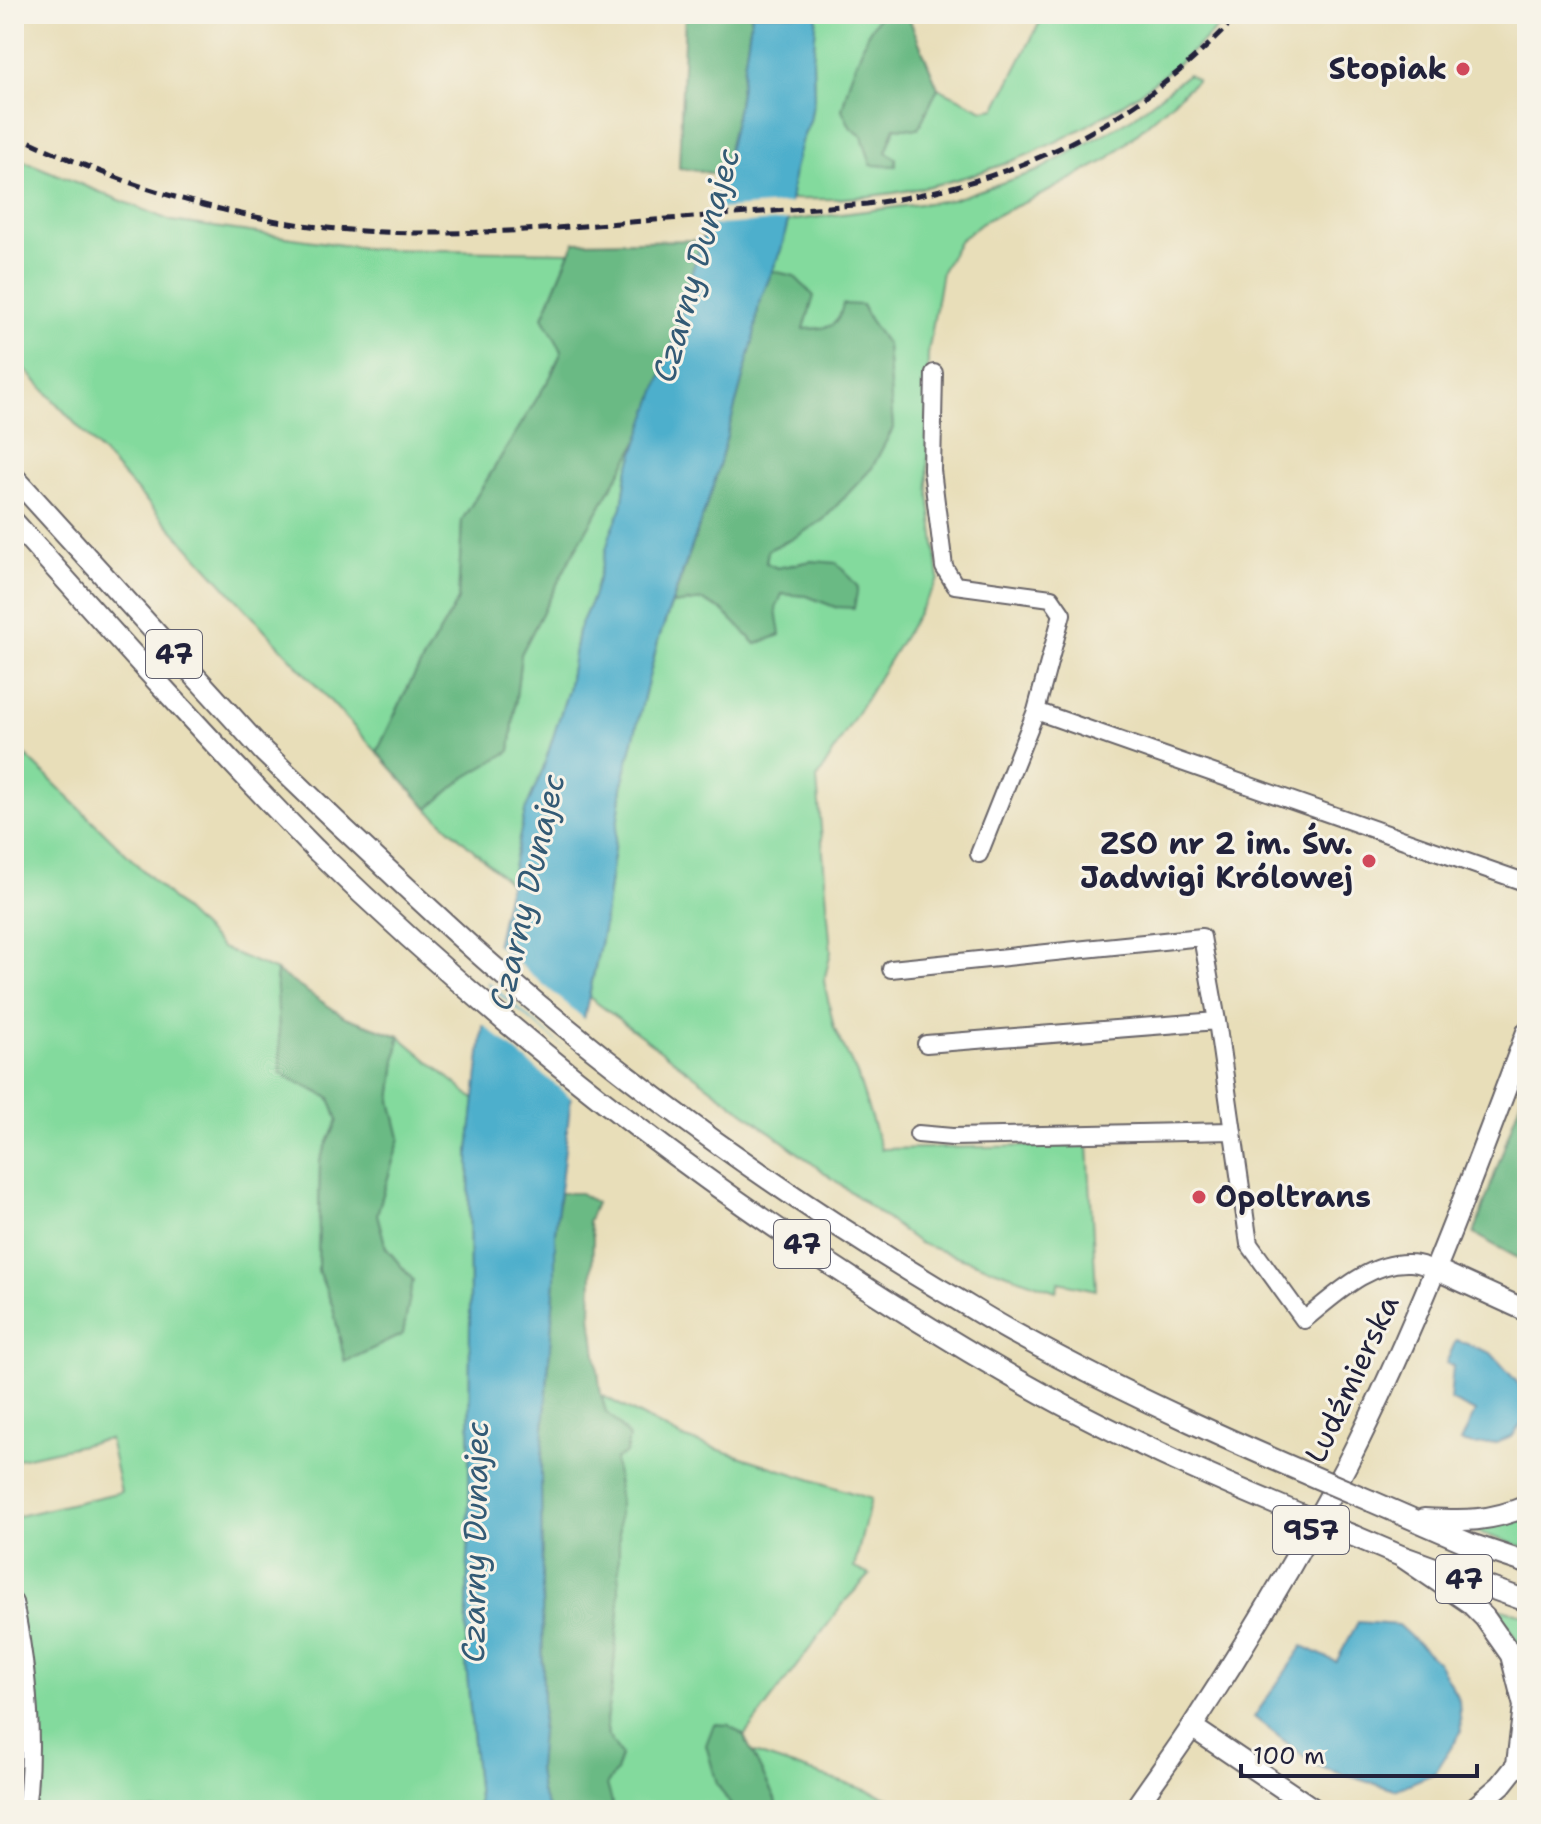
<svg xmlns="http://www.w3.org/2000/svg" width="1541" height="1824" font-family="'Shantell Sans',sans-serif">
<rect width="100%" height="100%" fill="#f7f3e8"/>
<filter id="ink" filterUnits="userSpaceOnUse"><feTurbulence type="fractalNoise" baseFrequency=".0125" numOctaves="2"/><feDisplacementMap in="SourceGraphic" scale="16" xChannelSelector="R" yChannelSelector="G"/><feConvolveMatrix kernelMatrix="1 2 1 2 8 2 1 2 1" color-interpolation-filters="sRGB"/></filter>
<filter id="wash" filterUnits="userSpaceOnUse"><feTurbulence type="fractalNoise" baseFrequency=".006" numOctaves="4" result="noise"/><feDisplacementMap in="SourceGraphic" scale="32" xChannelSelector="R" yChannelSelector="G"/><feGaussianBlur stdDeviation="1.8" result="paint"/><feColorMatrix in="noise" values="0 0 0 0 0 0 0 0 0 0 0 0 0 0 0 0 0 1.4 0 .05"/><feComposite in="paint" operator="in"/></filter>
<g filter="url(#wash)">
<rect width="100%" height="100%" fill="#e8deb9"/>
<path fill="#83da9d" stroke="#527e6c" stroke-width="2" d="M 817,14 L 880,14 L 867,35 L 850,79 L 842,110 L 851,128 L 862,136 L 871,164 L 895,165 L 886,152 L 896,127 L 918,129 L 938,88 L 983,110 L 996,108 L 1044,14 L 1231,14 C 1116,134 957,205 789,199 L 794,169 L 801,142 L 810,121 L 814,98 L 813,59 Z
M 1188,74 L 1197,80 L 1107,160 L 1045,193 L 986,220 L 960,240 L 942,271 L 928,354 L 927,420 L 928,485 L 939,579 L 817,779 L 831,952 L 824,981 L 834,1028 L 857,1074 L 881,1149 L 1088,1145 L 1096,1290 L 1059,1282 L 1056,1291 L 919,1243 L 589,997 L 603,930 L 623,781 L 658,641 L 672,604 L 703,600 L 722,610 L 756,644 L 782,594 L 807,596 L 835,607 L 812,561 L 777,568 L 766,563 L 768,550 L 792,539 L 823,520 L 872,468 L 893,428 L 887,345 L 869,319 L 862,305 L 840,318 L 829,328 L 804,329 L 794,276 L 772,271 L 781,250 L 788,221 L 951,200 L 1037,171 L 1132,118 Z
M 14,157 L 171,221 L 371,249 L 570,252 L 543,317 L 562,351 L 551,376 L 462,520 L 458,600 L 409,685 L 377,752 L 14,357 Z
M 640,438 L 627,473 L 622,507 L 593,597 L 578,631 L 568,690 L 543,769 L 525,811 L 510,883 L 428,809 L 463,779 L 510,751 L 521,654 L 571,557 Z
M 14,744 L 222,948 L 276,971 L 281,1074 L 330,1098 L 338,1120 L 320,1160 L 318,1270 L 333,1307 L 345,1362 L 413,1280 L 386,1248 L 377,1214 L 400,1138 L 391,1101 L 399,1036 L 475,1100 L 469,1151 L 470,1316 L 469,1500 L 466,1663 L 479,1810 L 14,1810 L 14,1517 L 121,1492 L 109,1439 L 14,1460 Z
M 601,1395 L 683,1438 L 871,1499 L 854,1568 L 870,1575 L 847,1599 L 744,1736 L 729,1725 L 717,1784 L 734,1810 L 614,1810 L 606,1784 L 616,1772 L 621,1756 L 608,1736 L 606,1720 L 612,1685 L 619,1611 L 619,1499 L 615,1460 L 614,1419 L 606,1412 Z
M 1527,1516 L 1527,1548 L 1465,1528 Z
M 1491,1606 L 1527,1616 L 1527,1671 C 1523,1645 1508,1625 1491,1606 Z
M 751,1752 L 926,1810 L 777,1810 L 775,1799 Z"/>
<path fill="#6aba84" stroke="#466e60" stroke-width="2" d="M 685,14 L 752,14 L 737,111 L 723,175 L 679,168 Z
M 880,14 L 909,14 L 911,23 L 938,88 L 918,129 L 895,127 L 886,152 L 896,158 L 896,166 L 871,165 L 862,136 L 851,128 L 842,110 L 850,79 L 867,35 Z
M 704,240 L 687,287 L 677,332 L 640,438 L 571,557 L 521,654 L 510,751 L 463,779 L 428,809 L 377,752 L 409,685 L 458,600 L 462,520 L 551,376 L 562,351 L 543,317 L 570,252 L 575,242 Z
M 772,271 L 794,276 L 814,296 L 804,329 C 827,328 838,330 843,304 L 862,305 L 869,319 L 887,345 L 893,428 L 872,468 L 823,520 L 792,539 L 768,550 L 766,563 L 777,568 L 812,561 L 837,563 L 858,587 L 854,608 L 835,607 L 807,596 L 782,594 L 776,609 L 780,635 L 756,644 L 722,610 L 703,600 L 672,604 L 713,487 L 753,341 L 759,303 Z
M 276,971 L 345,1017 L 399,1036 L 391,1101 L 400,1138 L 377,1214 L 386,1248 L 413,1280 L 403,1334 L 345,1362 L 333,1307 L 318,1270 L 320,1160 L 338,1120 L 330,1098 L 281,1074 Z
M 1527,1081 L 1527,1263 L 1474,1234 Z
M 560,1193 L 580,1193 L 596,1203 L 588,1222 L 593,1237 L 591,1315 L 601,1395 L 606,1412 L 614,1419 L 629,1437 L 626,1453 L 615,1460 L 619,1499 L 619,1611 L 612,1685 L 606,1720 L 608,1736 L 621,1755 L 616,1772 L 607,1784 L 614,1810 L 549,1810 L 541,1792 L 538,1768 L 543,1707 L 541,1470 L 555,1278 L 555,1232 Z
M 714,1724 L 729,1725 L 744,1736 L 775,1799 L 777,1810 L 734,1810 L 717,1784 L 706,1745 Z"/>
<path fill="#4dafcc" stroke="#386884" stroke-width="2" d="M 752,14 L 817,14 L 813,59 L 814,98 L 810,121 L 801,142 L 794,169 L 788,221 L 781,250 L 759,303 L 753,341 L 713,487 L 658,641 L 623,781 L 603,930 L 576,1056 L 555,1232 L 555,1278 L 541,1470 L 543,1707 L 538,1768 L 541,1792 L 549,1810 L 479,1810 L 466,1663 L 469,1500 L 470,1316 L 469,1151 L 488,983 L 525,811 L 543,769 L 568,690 L 578,631 L 593,597 L 611,532 L 622,507 L 627,473 L 677,332 L 687,287 L 723,175 L 737,111 Z
M 1456,1340 L 1491,1353 L 1517,1382 L 1525,1403 L 1524,1420 L 1512,1437 L 1496,1443 L 1474,1445 L 1461,1442 L 1475,1412 L 1450,1400 L 1453,1366 L 1446,1363 Z
M 1358,1622 L 1398,1625 L 1438,1662 L 1459,1700 L 1461,1732 L 1435,1773 L 1395,1790 L 1316,1766 L 1254,1717 L 1303,1646 L 1336,1662 Z"/>
<path fill="#e8deb9" d="M 793,203 L 792,220 L 702,226 L 707,210 Z
M 493,942 L 588,1022 L 580,1057 L 575,1101 L 480,1022 L 484,982 L 569,1052 L 485,979 Z"/>
</g>
<g filter="url(#ink)">
<g fill="none" stroke-linecap="round" stroke-linejoin="round">
<g stroke="#676467" stroke-width="20">
<path id="minor" d="M 934,373 L 932,470 L 944,567 L 955,585 L 1051,598 L 1062,614 L 1036,711 L 979,854
M 1036,711 L 1527,883
M 891,969 L 1202,937 L 1217,1021 L 1249,1244 L 1304,1320 C 1334,1296 1369,1261 1410,1263 C 1418,1263 1427,1267 1435,1269
M 926,1044 L 1217,1021
M 918,1134 L 952,1137 L 1233,1131
M 14,1602 C 28,1670 35,1741 26,1810"/>
</g>
<g stroke="#676467" stroke-width="24">
<path id="major" d="M 14,477 L 264,752 L 341,826
M 14,522 C 113,633 212,744 316,850
M 1435,1269 L 1527,1311
M 1371,1501 L 1470,1544 L 1527,1563
M 1424,1519 C 1465,1521 1489,1522 1527,1506
M 1354,1536 L 1401,1556 L 1527,1601
M 1401,1556 L 1470,1603 L 1485,1618 L 1511,1655 L 1524,1706 L 1517,1764
M 1192,1727 L 1315,1810
M 1134,1810 C 1153,1782 1174,1754 1193,1725 C 1248,1641 1300,1553 1347,1464 C 1418,1325 1472,1178 1527,1032
M 1472,1810 L 1501,1785 L 1524,1756"/>
</g>
<use href="#minor" stroke="#fff" stroke-width="16"/>
<use href="#major" stroke="#fff" stroke-width="20"/>
<path stroke="#22223b" stroke-width="5" stroke-dasharray="12 6" stroke-linecap="butt" d="M 14,134 C 113,182 218,216 327,228 C 433,239 537,230 643,221 C 717,215 792,210 867,204 C 1016,183 1136,125 1239,14"/>
<g stroke="#676467" stroke-width="24" stroke-linecap="butt">
<path id="major-bridge" d="M 341,826 C 394,875 446,926 501,973 C 638,1091 786,1197 941,1290 C 966,1304 990,1320 1016,1334 C 1130,1397 1250,1450 1371,1501
M 316,850 C 528,1056 766,1236 1023,1383 C 1129,1443 1241,1491 1354,1536"/>
</g>
<use href="#major-bridge" stroke="#fff" stroke-width="20"/>
</g>
</g>
<g fill="#d1495b" stroke="#f7f3e8" stroke-width="3">
<circle cx="1463" cy="69" r="8"/>
<circle cx="1369" cy="861" r="8"/>
<circle cx="1199" cy="1197" r="8"/>
</g>
<g text-anchor="middle" stroke-width="6" stroke-linejoin="round" paint-order="stroke">
<g fill="#f7f3e8" stroke="#62616f" stroke-width="2">
<rect x="146" y="630" width="56" height="48" rx="6"/>
<rect x="774" y="1220" width="56" height="48" rx="6"/>
<rect x="1273" y="1506" width="76" height="48" rx="6"/>
<rect x="1436" y="1555" width="56" height="48" rx="6"/>
</g>
<g font-size="28" font-weight="bold" fill="#22223b">
<text x="174" y="664">47</text>
<text x="802" y="1254">47</text>
<text x="1311" y="1540">957</text>
<text x="1464" y="1589">47</text>
</g>
<g font-size="30" font-weight="bold" fill="#22223b" stroke="#f7f3e8" text-anchor="end">
<text x="1447" y="79">Stopiak</text>
<text x="1353" y="854">ZSO nr 2 im. Św.<tspan x="1353" dy="34">Jadwigi Królowej</tspan></text>
<text x="1215" y="1207" text-anchor="start">Opoltrans</text>
</g>
<g font-size="30" fill="#22223b" stroke="#f7f3e8">
<text transform="translate(1352 1379) rotate(-65)" y="10">Ludźmierska</text>
</g>
<g font-size="32" font-style="italic" fill="#335a75" stroke="#f7f3e8">
<text transform="translate(696 265) rotate(-74)" y="11">Czarny Dunajec</text>
<text transform="translate(527 892) rotate(-77)" y="11">Czarny Dunajec</text>
<text transform="translate(475 1542) rotate(-89)" y="11">Czarny Dunajec</text>
</g>
</g>
<rect width="1541" height="1824" fill="none" stroke="#f7f3e8" stroke-width="48"/>
<path d="M1241 1764v12h236v-12" fill="none" stroke="#22223b" stroke-width="4"/>
<text x="1253" y="1764" font-size="24" fill="#22223b" stroke="#f7f3e8" stroke-width="6" paint-order="stroke">100 m</text>
</svg>
